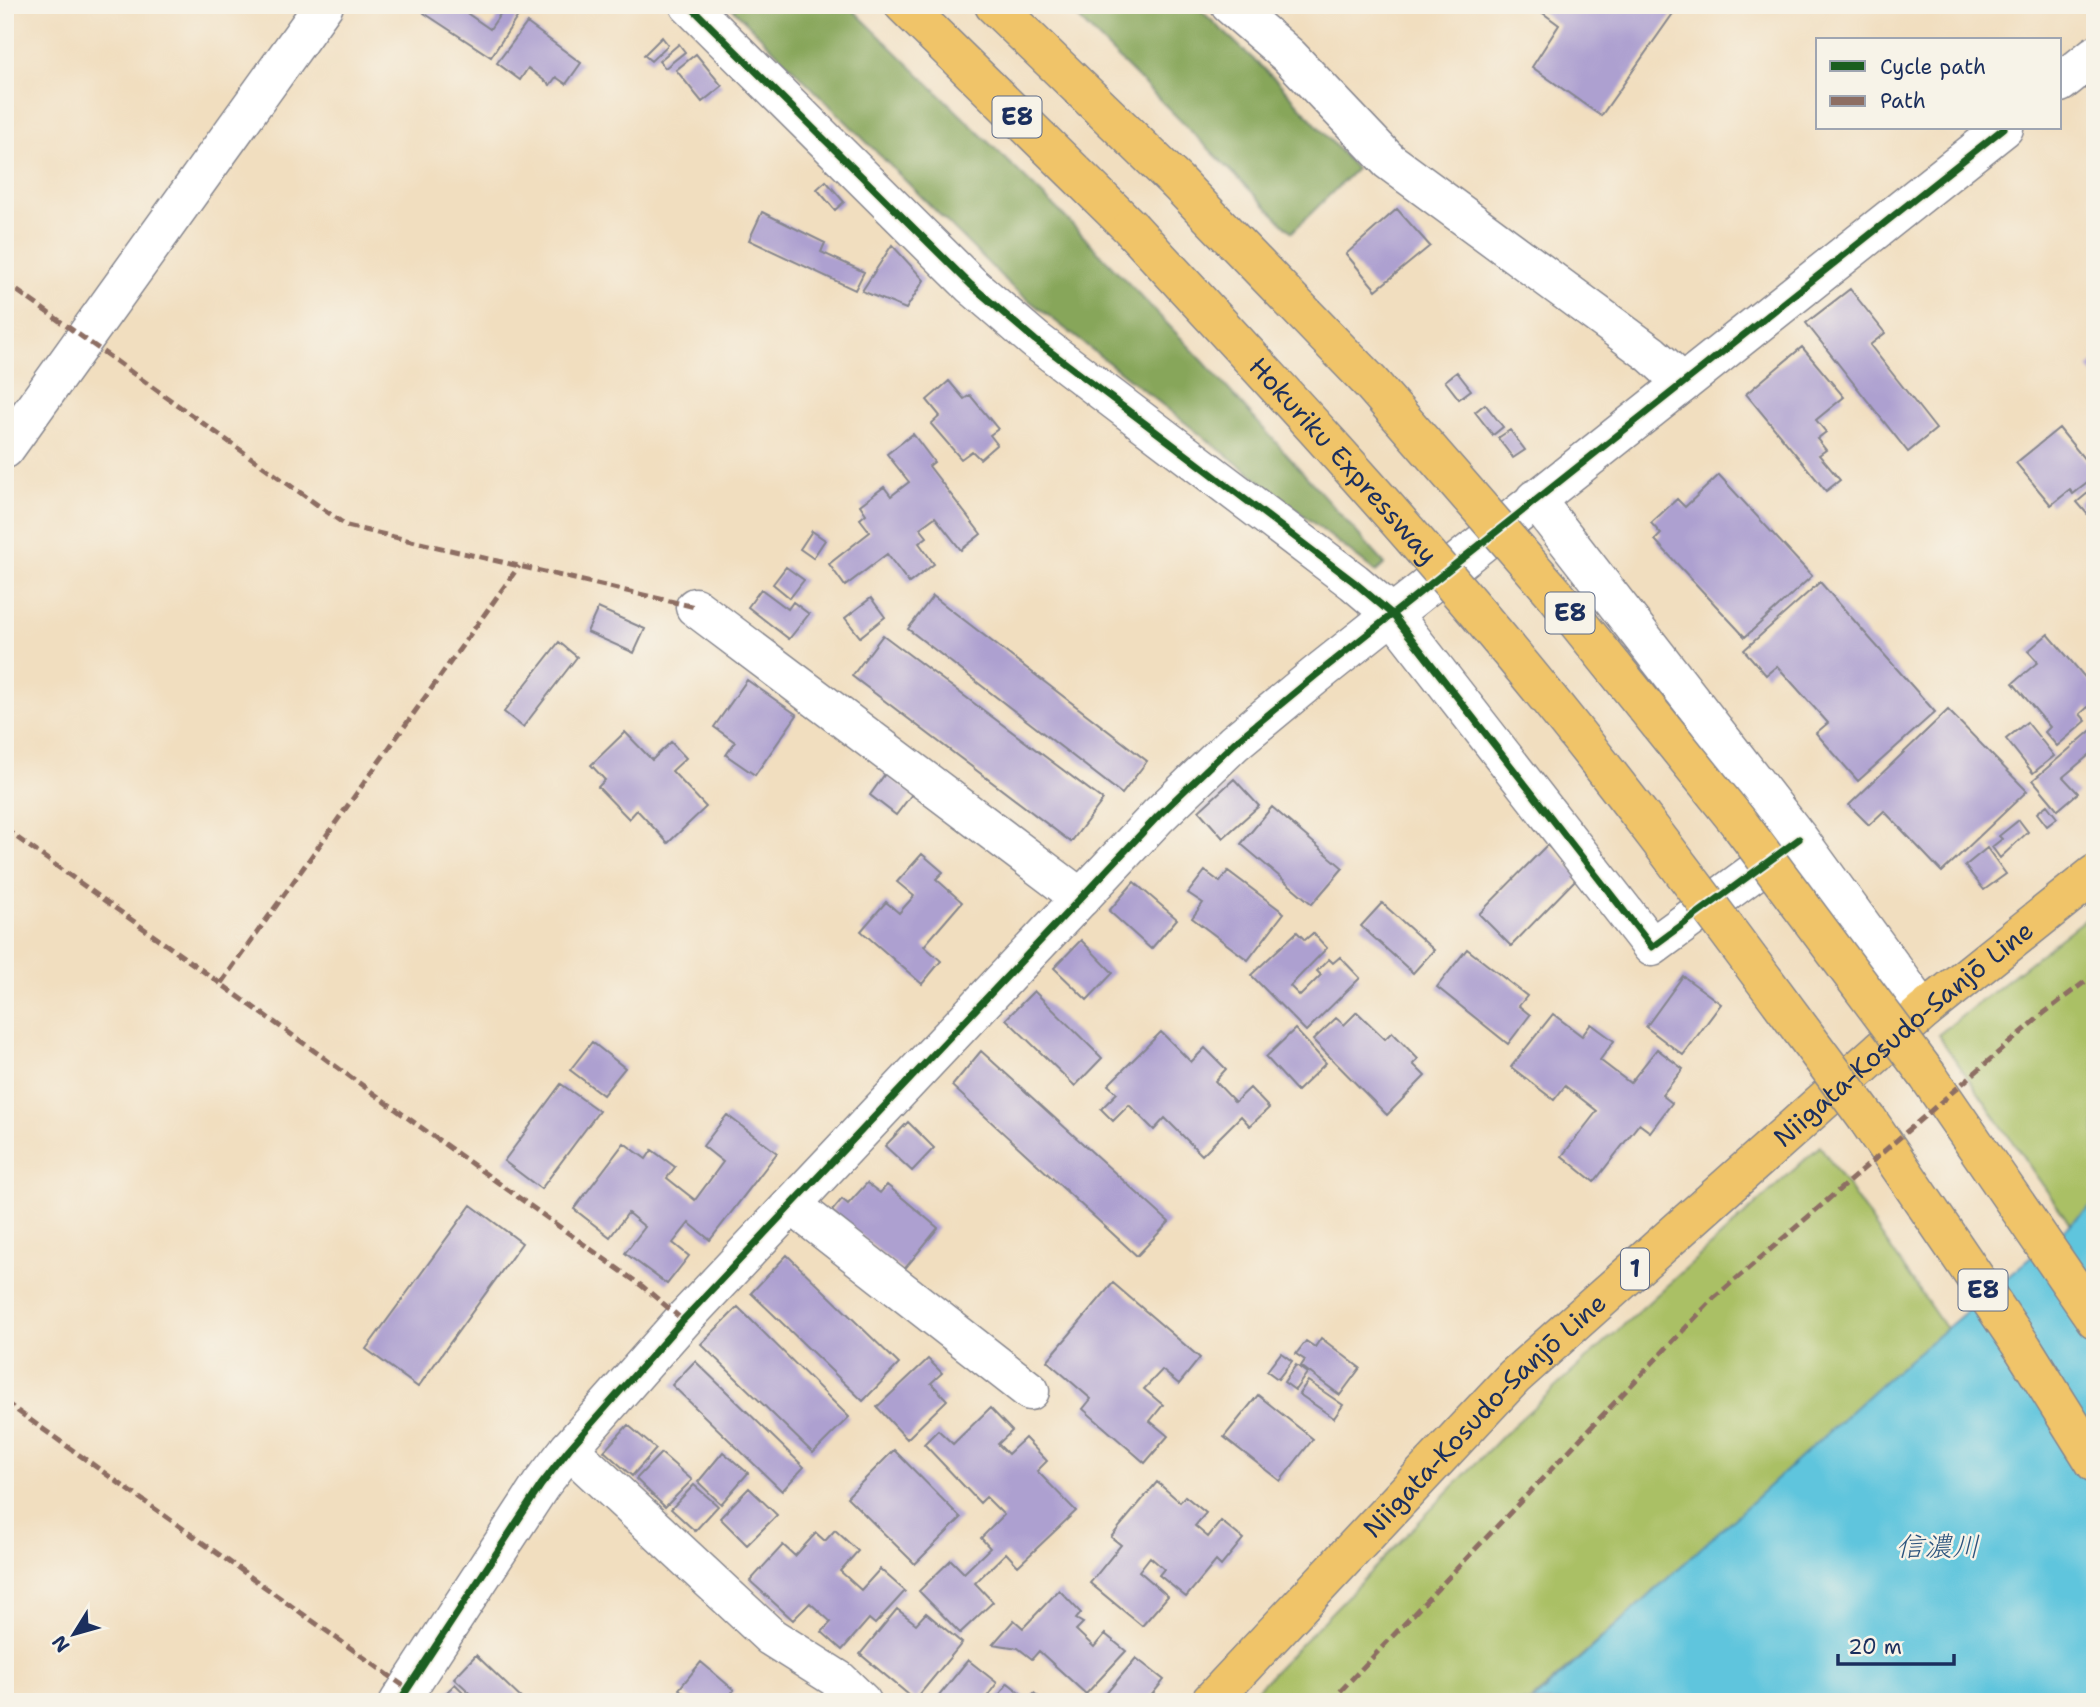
<svg xmlns="http://www.w3.org/2000/svg" width="2100" height="1707" font-family="'Shantell Sans','Klee One',sans-serif">
<rect width="100%" height="100%" fill="#f7f3e8"/>
<filter id="ink" filterUnits="userSpaceOnUse"><feTurbulence type="fractalNoise" baseFrequency=".0143" numOctaves="2"/><feDisplacementMap in="SourceGraphic" scale="14" xChannelSelector="R" yChannelSelector="G"/><feConvolveMatrix kernelMatrix="1 2 1 2 8 2 1 2 1" color-interpolation-filters="sRGB"/></filter>
<filter id="wash" filterUnits="userSpaceOnUse"><feTurbulence type="fractalNoise" baseFrequency=".00686" numOctaves="4" result="noise"/><feDisplacementMap in="SourceGraphic" scale="28" xChannelSelector="R" yChannelSelector="G"/><feGaussianBlur stdDeviation="1.57" result="paint"/><feColorMatrix in="noise" values="0 0 0 0 0 0 0 0 0 0 0 0 0 0 0 0 0 1.4 0 .05"/><feComposite in="paint" operator="in"/></filter>
<g filter="url(#wash)">
<rect width="100%" height="100%" fill="#f1debf"/>
<path fill="#aac065" stroke="#627862" stroke-width="2" d="M 2095,911 L 2095,1203 L 2070,1224 L 1938,1035 Z
M 1820,1146 L 1946,1329 L 1530,1702 L 1245,1702 L 1502,1436 Z"/>
<path fill="#87a65a" stroke="#516a5c" stroke-width="2" d="M 729,5 L 848,5 L 1063,215 L 1202,360 L 1385,564 L 1376,572 L 1012,287 Z
M 1065,5 L 1195,5 L 1279,83 L 1356,169 L 1292,232 Z"/>
<path fill="#5fc5dd" stroke="#3d7a9e" stroke-width="2" d="M 2095,1203 L 2095,1702 L 1532,1702 L 1883,1382 Z"/>
<g id="blocks">
<path fill="#ada0d0" d="M 429,5 L 455,5 L 490,29 L 505,7 L 518,16 L 491,57 L 424,13 Z
M 1532,5 L 1679,5 L 1601,116 L 1532,67 L 1559,25 Z
M 527,23 L 581,63 L 566,84 L 556,77 L 550,85 L 528,68 L 520,80 L 497,63 Z
M 662,37 L 668,45 L 651,61 L 644,55 Z
M 679,44 L 685,52 L 665,68 L 659,61 Z
M 696,54 L 722,86 L 702,102 L 676,70 Z
M 826,181 L 844,202 L 835,210 L 817,189 Z
M 1397,209 L 1430,246 L 1376,290 L 1346,254 Z
M 762,212 L 825,243 L 821,252 L 864,272 L 855,290 L 749,240 Z
M 892,245 L 924,280 L 906,309 L 862,291 Z
M 1850,289 L 1885,333 L 1870,345 L 1936,429 L 1908,452 L 1806,323 Z
M 1802,347 L 1844,397 L 1816,420 L 1826,432 L 1817,439 L 1826,450 L 1819,455 L 1840,480 L 1826,491 L 1746,394 Z
M 2095,362 L 2095,376 L 2088,368 Z
M 1457,372 L 1471,390 L 1459,399 L 1445,381 Z
M 949,381 L 964,399 L 970,395 L 998,429 L 990,435 L 997,444 L 980,459 L 972,451 L 961,459 L 931,424 L 940,416 L 927,400 Z
M 1485,404 L 1503,427 L 1493,435 L 1475,412 Z
M 2059,428 L 2095,472 L 2095,477 L 2073,494 L 2070,490 L 2051,505 L 2016,463 Z
M 1510,430 L 1525,450 L 1513,458 L 1498,438 Z
M 913,434 L 934,462 L 929,466 L 981,534 L 961,550 L 935,517 L 920,528 L 927,537 L 919,543 L 934,564 L 909,583 L 887,554 L 845,586 L 829,564 L 870,532 L 860,519 L 866,514 L 860,505 L 884,487 L 891,496 L 909,482 L 887,454 Z
M 1719,475 L 1812,576 L 1745,637 L 1655,540 L 1661,534 L 1651,523 L 1677,499 L 1685,507 Z
M 2095,487 L 2095,523 L 2077,502 Z
M 812,531 L 825,540 L 813,558 L 800,549 Z
M 786,567 L 804,580 L 790,598 L 773,584 Z
M 1820,582 L 1935,712 L 1858,781 L 1816,733 L 1828,723 L 1777,666 L 1766,675 L 1744,650 Z
M 761,589 L 788,609 L 793,602 L 809,614 L 789,639 L 748,607 Z
M 933,596 L 1147,761 L 1122,794 L 908,629 Z
M 871,598 L 885,617 L 860,637 L 845,618 Z
M 598,608 L 645,629 L 634,653 L 587,632 Z
M 2048,634 L 2095,689 L 2095,709 L 2092,712 L 2088,707 L 2080,714 L 2086,721 L 2057,746 L 2045,732 L 2050,727 L 2013,683 L 2038,662 L 2028,651 Z
M 883,635 L 1103,800 L 1071,842 L 852,676 Z
M 559,642 L 577,657 L 523,727 L 504,712 Z
M 747,680 L 797,715 L 755,775 L 726,755 L 735,742 L 714,727 Z
M 1948,710 L 2027,791 L 1942,872 L 1884,811 L 1869,825 L 1849,805 Z
M 2027,722 L 2054,756 L 2033,773 L 2006,739 Z
M 2095,727 L 2095,750 L 2063,777 L 2078,793 L 2058,810 L 2033,780 Z
M 625,732 L 652,760 L 671,742 L 686,758 L 672,771 L 706,807 L 668,843 L 637,810 L 629,819 L 598,787 L 605,780 L 591,765 Z
M 885,774 L 912,794 L 896,815 L 870,795 Z
M 1234,779 L 1259,806 L 1223,838 L 1199,811 Z
M 2047,805 L 2057,818 L 2047,826 L 2037,813 Z
M 1272,807 L 1343,868 L 1312,904 L 1241,844 Z
M 2019,820 L 2028,832 L 2000,858 L 1992,847 L 2002,839 L 1999,836 Z
M 1547,845 L 1579,876 L 1511,946 L 1479,914 Z
M 1987,848 L 2006,874 L 1984,890 L 1965,866 Z
M 922,854 L 943,872 L 936,879 L 962,902 L 924,946 L 941,961 L 922,984 L 861,931 L 886,902 L 899,913 L 914,896 L 897,882 Z
M 1205,871 L 1220,882 L 1228,871 L 1284,913 L 1248,960 L 1192,918 L 1203,903 L 1188,893 Z
M 1134,882 L 1177,919 L 1151,949 L 1109,911 Z
M 1382,903 L 1434,950 L 1413,973 L 1361,926 Z
M 1297,932 L 1305,940 L 1313,933 L 1327,948 L 1290,986 L 1300,996 L 1321,975 L 1317,971 L 1329,959 L 1333,963 L 1340,957 L 1360,978 L 1306,1031 L 1251,975 Z
M 1081,940 L 1113,973 L 1087,1000 L 1054,968 Z
M 1467,949 L 1527,996 L 1519,1006 L 1530,1015 L 1508,1044 L 1437,987 Z
M 1683,976 L 1721,1004 L 1683,1055 L 1646,1027 Z
M 1034,991 L 1102,1058 L 1075,1086 L 1006,1019 Z
M 1357,1012 L 1385,1039 L 1392,1032 L 1418,1059 L 1413,1064 L 1425,1076 L 1387,1115 L 1313,1040 L 1336,1018 L 1344,1025 Z
M 1553,1014 L 1582,1036 L 1591,1024 L 1614,1041 L 1600,1060 L 1630,1083 L 1657,1049 L 1683,1069 L 1662,1095 L 1672,1103 L 1650,1132 L 1639,1124 L 1594,1182 L 1562,1156 L 1597,1111 L 1565,1086 L 1554,1100 L 1511,1067 Z
M 1295,1029 L 1326,1063 L 1297,1091 L 1266,1057 Z
M 1161,1032 L 1191,1062 L 1205,1048 L 1226,1069 L 1215,1081 L 1235,1102 L 1250,1088 L 1269,1108 L 1250,1126 L 1241,1116 L 1202,1155 L 1165,1118 L 1154,1130 L 1129,1105 L 1113,1121 L 1101,1109 L 1117,1093 L 1108,1085 Z
M 592,1042 L 625,1068 L 603,1095 L 570,1070 Z
M 981,1051 L 1169,1222 L 1137,1256 L 952,1086 Z
M 561,1084 L 599,1111 L 541,1189 L 504,1161 Z
M 727,1115 L 777,1153 L 710,1240 L 689,1223 L 673,1243 L 689,1256 L 667,1284 L 625,1253 L 645,1227 L 628,1213 L 610,1237 L 574,1209 L 624,1143 L 646,1159 L 652,1150 L 675,1167 L 667,1178 L 695,1200 L 723,1162 L 703,1146 Z
M 908,1122 L 934,1148 L 912,1171 L 885,1146 Z
M 867,1183 L 880,1193 L 887,1185 L 938,1228 L 903,1271 L 832,1211 L 842,1199 L 848,1204 Z
M 471,1205 L 522,1243 L 418,1387 L 366,1349 Z
M 787,1255 L 899,1364 L 863,1401 L 751,1293 Z
M 1113,1283 L 1200,1358 L 1179,1384 L 1162,1370 L 1144,1389 L 1163,1405 L 1150,1421 L 1168,1436 L 1145,1463 L 1083,1409 L 1091,1399 L 1047,1361 Z
M 738,1307 L 849,1417 L 813,1453 L 701,1344 Z
M 1321,1338 L 1360,1368 L 1340,1395 L 1301,1366 L 1305,1360 L 1296,1354 L 1306,1341 L 1315,1347 Z
M 1281,1353 L 1292,1361 L 1278,1379 L 1267,1371 Z
M 928,1359 L 942,1373 L 931,1383 L 947,1400 L 907,1439 L 877,1407 Z
M 695,1361 L 804,1467 L 782,1491 L 672,1385 Z
M 1296,1365 L 1307,1373 L 1295,1390 L 1284,1382 Z
M 1308,1381 L 1343,1405 L 1334,1418 L 1299,1394 Z
M 1258,1395 L 1313,1439 L 1280,1481 L 1224,1437 Z
M 990,1408 L 1012,1431 L 998,1444 L 1008,1454 L 1025,1438 L 1047,1461 L 1037,1471 L 1076,1511 L 1018,1566 L 1006,1553 L 975,1583 L 993,1602 L 960,1633 L 919,1591 L 951,1560 L 964,1573 L 990,1548 L 981,1538 L 1004,1515 L 986,1497 L 980,1503 L 924,1444 L 938,1430 L 953,1444 Z
M 628,1425 L 656,1449 L 632,1476 L 604,1451 Z
M 894,1450 L 961,1518 L 915,1564 L 847,1497 Z
M 723,1452 L 748,1473 L 721,1504 L 698,1482 Z
M 661,1453 L 692,1480 L 665,1507 L 636,1479 Z
M 1157,1482 L 1180,1502 L 1185,1496 L 1206,1513 L 1195,1526 L 1208,1537 L 1221,1521 L 1243,1539 L 1221,1566 L 1216,1561 L 1186,1597 L 1159,1575 L 1164,1569 L 1150,1557 L 1139,1571 L 1168,1596 L 1142,1626 L 1090,1583 L 1121,1545 L 1111,1537 Z
M 694,1485 L 718,1506 L 695,1531 L 671,1509 Z
M 749,1488 L 777,1515 L 747,1545 L 720,1518 Z
M 835,1530 L 858,1551 L 840,1571 L 861,1590 L 880,1569 L 905,1591 L 875,1624 L 869,1619 L 842,1650 L 822,1632 L 831,1622 L 810,1603 L 793,1620 L 750,1581 L 783,1545 L 795,1556 L 816,1533 L 825,1541 Z
M 1059,1590 L 1081,1613 L 1076,1619 L 1083,1623 L 1076,1630 L 1094,1647 L 1105,1634 L 1126,1651 L 1086,1694 L 1039,1651 L 1032,1659 L 1018,1648 L 993,1644 L 1014,1620 L 1023,1628 Z
M 897,1609 L 916,1624 L 926,1613 L 962,1643 L 915,1700 L 860,1654 Z
M 476,1655 L 525,1702 L 480,1702 L 454,1678 Z
M 1136,1658 L 1164,1680 L 1146,1702 L 1099,1702 Z
M 968,1660 L 997,1683 L 983,1702 L 934,1702 Z
M 701,1662 L 734,1690 L 724,1702 L 695,1702 L 679,1689 Z
M 1008,1683 L 1029,1700 L 1034,1693 L 1045,1702 L 994,1702 Z
M 455,1684 L 473,1702 L 437,1702 Z"/>
</g>
</g>
<g filter="url(#ink)">
<use href="#blocks" fill-opacity="0" stroke="#86868e" stroke-width="2"/>
<g fill="none" stroke-linecap="round" stroke-linejoin="round">
<g stroke="#86868e" stroke-width="41">
<path id="minor" d="M 689,5 L 971,285 L 1035,340 L 1354,582 L 1393,615 L 1652,947 L 1799,839
M 1230,5 L 1289,56 L 1389,161 L 1651,354 L 1683,383
M 5,449 L 324,5
M 1535,499 L 1799,839 L 1924,1011
M 695,607 L 1081,898
M 792,1205 L 1030,1391
M 569,1449 L 771,1637 L 839,1680 L 862,1702"/>
</g>
<g stroke="#86868e" stroke-width="41">
<path id="tertiary" d="M 2060,83 L 2095,55
M 399,1702 L 541,1485 L 569,1449 L 683,1320 L 1158,816 L 1234,743 L 1316,675 L 2004,128"/>
</g>
<g stroke="#86868e" stroke-width="41">
<g id="primary">
<path id="s1" d="M 1210,1702 L 1514,1377 L 1924,1011 L 2095,874"/>
</g>
</g>
<g stroke="#86868e" stroke-width="41">
<path id="motorway" d="M 904,5 L 1131,228
M 994,5 L 1176,181
M 1928,1076 L 2095,1319
M 1868,1120 L 2023,1348 L 2095,1463"/>
</g>
<use href="#minor" stroke="#fff" stroke-width="38"/>
<use href="#tertiary" stroke="#fff" stroke-width="38"/>
<use href="#primary" stroke="#f0c469" stroke-width="38"/>
<use href="#motorway" stroke="#f0c469" stroke-width="38"/>
<g stroke="#86868e" stroke-width="41" stroke-linecap="butt">
<g id="motorway-bridge">
<path d="M 1176,181 L 1371,383 L 1554,593 L 1739,823 L 1928,1076"/>
<path id="s2" d="M 1131,228 C 1255,362 1379,495 1496,635 C 1627,791 1746,956 1868,1120"/>
</g>
</g>
<use href="#motorway-bridge" stroke="#f0c469" stroke-width="38"/>
<path stroke="#8d6e63" stroke-width="5" stroke-dasharray="10 5" stroke-linecap="butt" d="M 5,282 L 347,526 L 695,607
M 5,829 L 642,1286 L 683,1320
M 221,983 L 519,566
M 5,1402 L 408,1689
M 1330,1702 L 1714,1298 L 2044,1013 L 2095,974"/>
<g stroke="#f7f3e8" stroke-width="11">
<path id="cycleway" d="M 689,5 L 971,285 L 1035,340 L 1354,582 L 1393,615 L 1652,947 L 1799,839
M 399,1702 L 541,1485 L 569,1449 L 683,1320 L 1158,816 L 1234,743 L 1316,675 L 2004,128"/>
</g>
<use href="#cycleway" stroke="#1b5e20" stroke-width="7"/>
</g>
</g>
<g text-anchor="middle" stroke-width="5" stroke-linejoin="round" paint-order="stroke">
<g fill="#f7f3e8" stroke="#5d6a87" stroke-width="2">
<rect x="992.5" y="96.5" width="49" height="41" rx="5"/>
<rect x="1545.5" y="592.5" width="49" height="41" rx="5"/>
<rect x="1621" y="1248.5" width="28" height="41" rx="5"/>
<rect x="1958.5" y="1269.5" width="49" height="41" rx="5"/>
</g>
<g font-size="24" font-weight="bold" fill="#1b2f5e">
<text x="1017" y="125">E8</text>
<text x="1570" y="621">E8</text>
<text x="1635" y="1277">1</text>
<text x="1983" y="1298">E8</text>
</g>
<g font-size="26" fill="#1b2f5e" stroke="#f7f3e8">
<text dy="9" stroke="none"><textPath href="#s2" startOffset="315">Hokuriku Expressway</textPath></text>
<text dy="9" stroke="none"><textPath href="#s1" startOffset="964">Niigata-Kosudo-Sanjō Line</textPath></text>
<text dy="9" stroke="none"><textPath href="#s1" startOffset="397">Niigata-Kosudo-Sanjō Line</textPath></text>
</g>
<g font-size="28" font-style="italic" fill="#2c547e" stroke="#f7f3e8">
<text x="1938" y="1556">信濃川</text>
</g>
</g>
<rect width="2100" height="1707" fill="none" stroke="#f7f3e8" stroke-width="28"/>
<rect x="1816" y="38" width="245" height="91" fill="#f7f3e8" stroke="#9fa5b1" stroke-width="2"/>
<rect x="1830" y="61" width="35" height="10" fill="#1b5e20" stroke="#9fa5b1" stroke-width="2"/>
<text x="1880" y="74" font-size="21" fill="#1b2f5e">Cycle path</text>
<rect x="1830" y="96" width="35" height="10" fill="#8d6e63" stroke="#9fa5b1" stroke-width="2"/>
<text x="1880" y="108" font-size="21" fill="#1b2f5e">Path</text>
<g transform="translate(74 1634) rotate(233)" stroke="#f7f3e8" stroke-width="5" paint-order="stroke">
<path d="M0-5L12 26L0 18L-12 26Z" fill="#1b2f5e"/>
<text y="-10" font-size="19" font-weight="bold" text-anchor="middle" fill="#1b2f5e">N</text>
</g>
<path d="M1838 1654v10h116v-10" fill="none" stroke="#1b2f5e" stroke-width="3.5"/>
<text x="1848" y="1654" font-size="21" fill="#1b2f5e" stroke="#f7f3e8" stroke-width="5" paint-order="stroke">20 m</text>
</svg>
